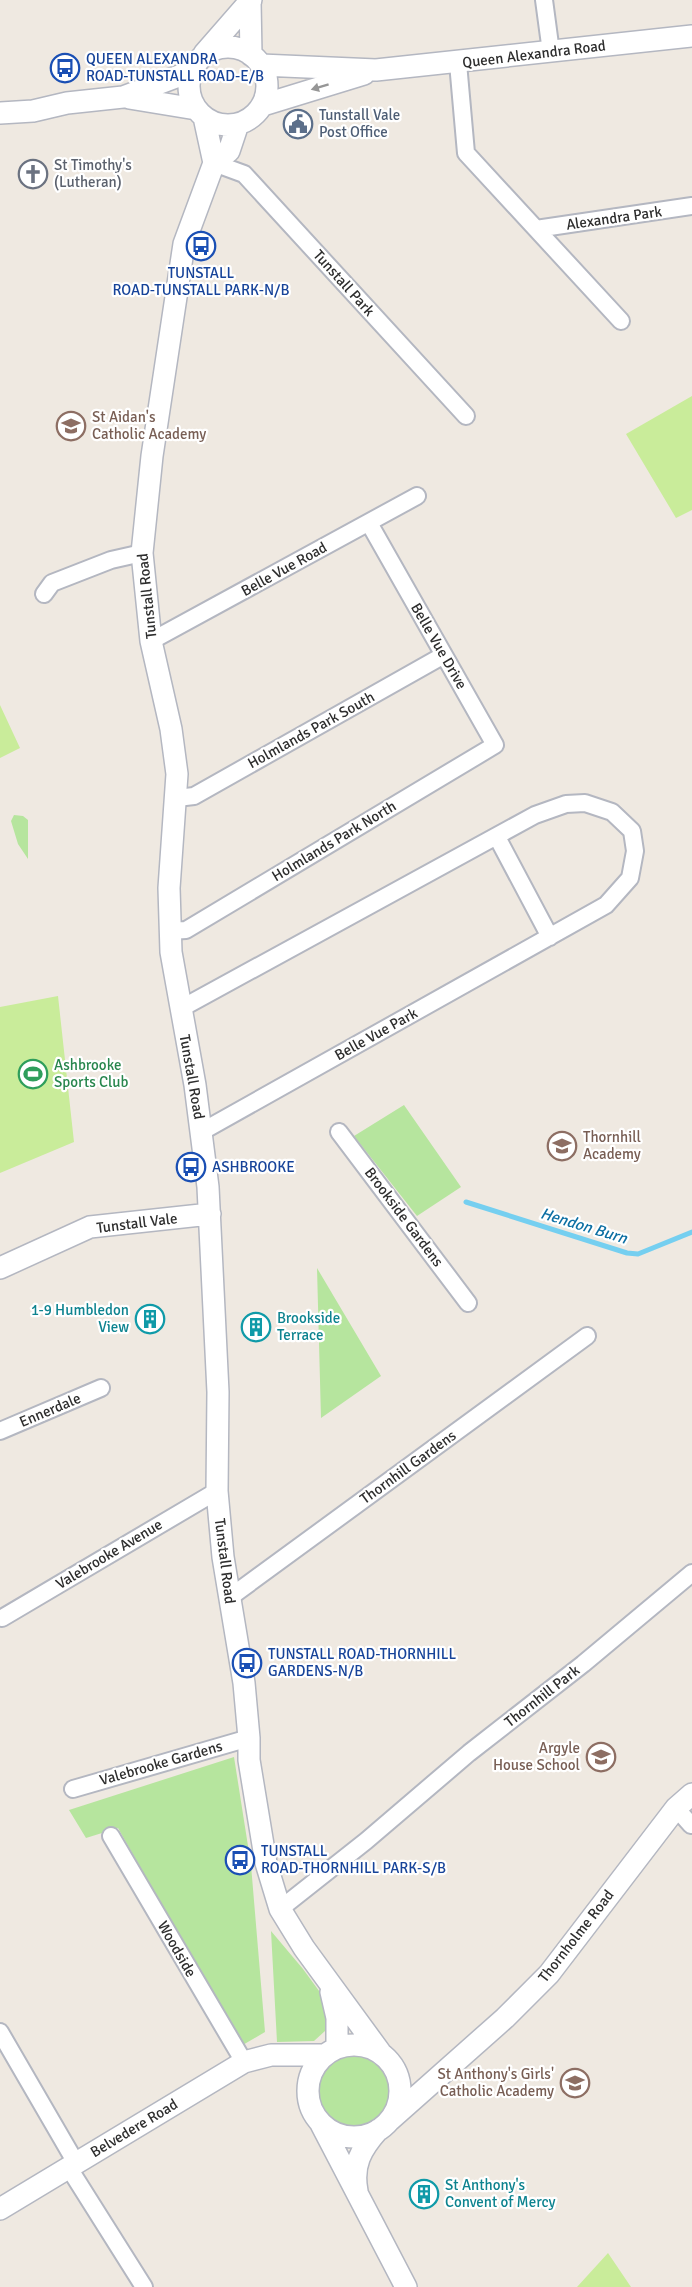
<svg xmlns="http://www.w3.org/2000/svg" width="692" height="2287" font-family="Signika,sans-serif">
<rect width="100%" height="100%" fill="#efe9e1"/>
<path fill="#b6e59e" d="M 14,815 L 23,816 L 28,820 L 28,859 L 18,844 L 11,821 Z
M 404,1105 L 461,1187 L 417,1216 L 354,1136 Z
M 317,1268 L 381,1376 L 321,1418 Z
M 234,1757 L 251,1865 L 265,2032 L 241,2046 L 118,1828 L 86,1838 L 69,1810 Z
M 271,1931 L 303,1969 L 322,1995 L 329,2012 L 325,2031 L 314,2041 L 277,2042 Z
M317 2092a36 36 0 1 1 72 0a36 36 0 1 1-72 0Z"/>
<path fill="#c9ec9a" d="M 692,396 L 692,510 L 676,518 L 626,434 Z
M 0,705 L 20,748 L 0,758 Z
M 58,996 L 74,1142 L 0,1173 L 0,1007 Z
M 608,2253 L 631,2287 L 577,2287 Z"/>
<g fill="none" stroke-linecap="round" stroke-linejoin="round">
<path stroke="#75cff0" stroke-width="5" d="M 466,1202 L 627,1253 L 638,1254 L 692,1232"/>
<g stroke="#b4b7c1" stroke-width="20">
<path id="minor" d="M 544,0 L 551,52
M 458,63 L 466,153 L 621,321
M 214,163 L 244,174 L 466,416
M 536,229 L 692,206
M 44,594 L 52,583 L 111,560 L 142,553
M 151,641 L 417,496
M 177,798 L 194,796 L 444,655
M 497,837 L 550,937
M 170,931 L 186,930 L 495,745 L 369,523
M 180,1009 L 535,815 L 566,804 L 585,803 L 612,812 L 632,831 L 635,851 L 630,878 L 606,905 L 201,1132
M 339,1132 L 468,1303
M 0,1431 L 101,1388
M 229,1598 L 587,1336
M 2,1618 L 217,1491
M 73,1789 L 249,1738
M 676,1808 L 691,1825
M 111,1836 L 244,2062
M 280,1909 L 366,1841 L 469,1753 L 583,1664 L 692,1573
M 0,2032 L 76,2163
M 69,2168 L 144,2287"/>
</g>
<g stroke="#b4b7c1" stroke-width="24">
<path id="tertiary" d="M 250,1 L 251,55
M189 86a39 39 0 1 1 78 0a39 39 0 1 1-78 0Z
M 204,54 L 251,0
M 261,65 L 376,70 L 692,36
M 129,98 L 196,109
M 263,105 L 364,74
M 0,113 L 33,111 L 67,103 L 123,97 L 192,71
M 204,117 L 214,163
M 238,124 L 229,151 L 214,163 L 184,244 L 152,456 L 142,553 L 151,641 L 171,729 L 177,774 L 169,888 L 171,952 L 195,1085 L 208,1187 L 218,1392 L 217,1491 L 223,1557 L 244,1683 L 249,1738 L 249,1760 L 266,1863 L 280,1909 L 304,1948 L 380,2052
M 0,1268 L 90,1227 L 210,1214
M 331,1992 L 337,2018 L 337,2047
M308 2091a46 46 0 1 1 92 0a46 46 0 1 1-92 0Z
M 390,2120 L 505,2018 L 549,1974 L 676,1808 L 692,1794
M 321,2124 L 406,2287
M 357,2191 C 352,2165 361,2149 378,2130
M 0,2209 L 244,2062 L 271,2055 L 325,2055"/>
</g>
<use href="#minor" stroke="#fff" stroke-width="16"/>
<use href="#tertiary" stroke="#fff" stroke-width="21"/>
</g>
<defs><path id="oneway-solid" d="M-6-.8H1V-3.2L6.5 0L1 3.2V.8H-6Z" transform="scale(1.5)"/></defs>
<use fill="#969696" href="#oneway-solid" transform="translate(320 87) rotate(163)"/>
<defs>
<g id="bus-ring" transform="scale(1.5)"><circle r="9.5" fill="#fff" stroke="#1a4fb4" stroke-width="1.5"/><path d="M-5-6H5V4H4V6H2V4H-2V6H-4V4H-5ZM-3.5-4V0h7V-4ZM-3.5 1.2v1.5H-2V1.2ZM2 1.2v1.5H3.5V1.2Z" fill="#1a4fb4"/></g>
<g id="civic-ring" transform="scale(1.5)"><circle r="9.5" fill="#fff" stroke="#5c6f8a" stroke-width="1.5"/><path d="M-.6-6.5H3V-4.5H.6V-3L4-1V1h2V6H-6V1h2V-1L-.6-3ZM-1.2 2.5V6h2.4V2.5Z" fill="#5c6f8a"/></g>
<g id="church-ring" transform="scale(1.5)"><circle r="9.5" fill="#fff" stroke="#6b7280" stroke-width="1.5"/><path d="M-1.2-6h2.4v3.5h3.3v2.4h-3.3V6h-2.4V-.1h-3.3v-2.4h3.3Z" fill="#6b7280"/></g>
<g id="school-ring" transform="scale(1.5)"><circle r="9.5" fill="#fff" stroke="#8d6e63" stroke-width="1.5"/><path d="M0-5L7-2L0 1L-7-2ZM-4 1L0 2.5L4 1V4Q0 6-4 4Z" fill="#8d6e63"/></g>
<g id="stadium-ring" transform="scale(1.5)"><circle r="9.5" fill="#fff" stroke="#2e9e5b" stroke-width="1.5"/><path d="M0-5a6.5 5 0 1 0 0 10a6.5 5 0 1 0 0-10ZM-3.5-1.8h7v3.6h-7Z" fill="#2e9e5b"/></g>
<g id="building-ring" transform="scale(1.5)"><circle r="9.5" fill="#fff" stroke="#0f9aa8" stroke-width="1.5"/><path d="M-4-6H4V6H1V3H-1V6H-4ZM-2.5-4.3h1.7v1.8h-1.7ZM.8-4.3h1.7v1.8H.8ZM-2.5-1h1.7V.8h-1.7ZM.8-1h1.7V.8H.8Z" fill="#0f9aa8"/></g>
</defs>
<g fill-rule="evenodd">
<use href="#bus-ring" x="65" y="68"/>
<use href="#civic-ring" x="298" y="124"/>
<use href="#church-ring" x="33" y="174"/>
<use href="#bus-ring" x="201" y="246"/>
<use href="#school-ring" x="71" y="426"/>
<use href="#stadium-ring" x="33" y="1074"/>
<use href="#school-ring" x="562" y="1146"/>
<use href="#bus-ring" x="191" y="1167"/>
<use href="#building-ring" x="150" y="1319"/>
<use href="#building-ring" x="256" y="1327"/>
<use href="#bus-ring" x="247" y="1663"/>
<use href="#school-ring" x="601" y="1757"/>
<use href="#bus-ring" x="240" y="1860"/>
<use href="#school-ring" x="575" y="2083"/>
<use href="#building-ring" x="424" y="2194"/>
</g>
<g text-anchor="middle" stroke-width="4.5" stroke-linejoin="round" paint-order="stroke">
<g font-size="15" fill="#2e2e2e" stroke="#fff">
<text transform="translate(534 54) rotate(-7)" y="5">Queen Alexandra Road</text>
<text transform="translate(614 218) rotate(-8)" y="5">Alexandra Park</text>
<text transform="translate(344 283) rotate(48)" y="5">Tunstall Park</text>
<text transform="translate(284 569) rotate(-29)" y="5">Belle Vue Road</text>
<text transform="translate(147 596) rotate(-96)" y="5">Tunstall Road</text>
<text transform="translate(439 646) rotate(60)" y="5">Belle Vue Drive</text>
<text transform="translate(311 730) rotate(-29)" y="5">Holmlands Park South</text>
<text transform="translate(334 841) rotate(-31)" y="5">Holmlands Park North</text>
<text transform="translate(376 1034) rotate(-29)" y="5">Belle Vue Park</text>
<text transform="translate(192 1077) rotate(80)" y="5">Tunstall Road</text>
<text transform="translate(404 1217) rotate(53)" y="5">Brookside Gardens</text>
<text transform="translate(137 1223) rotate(-7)" y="5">Tunstall Vale</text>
<text transform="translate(50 1410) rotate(-23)" y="5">Ennerdale</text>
<text transform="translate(408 1467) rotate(-36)" y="5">Thornhill Gardens</text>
<text transform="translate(109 1554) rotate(-31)" y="5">Valebrooke Avenue</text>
<text transform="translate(225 1561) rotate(83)" y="5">Tunstall Road</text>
<text transform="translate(542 1696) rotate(-38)" y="5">Thornhill Park</text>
<text transform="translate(161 1763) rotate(-16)" y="5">Valebrooke Gardens</text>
<text transform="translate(576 1936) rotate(-52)" y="5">Thornholme Road</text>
<text transform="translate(177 1949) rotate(60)" y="5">Woodside</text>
<text transform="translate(134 2128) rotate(-31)" y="5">Belvedere Road</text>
</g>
<g font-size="15" fill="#164399" stroke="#fff" text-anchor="start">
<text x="86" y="64">QUEEN ALEXANDRA<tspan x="86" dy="17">ROAD-TUNSTALL ROAD-E/B</tspan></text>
<text x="201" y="278" text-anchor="middle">TUNSTALL<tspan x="201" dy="17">ROAD-TUNSTALL PARK-N/B</tspan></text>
<text x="212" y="1172">ASHBROOKE</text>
<text x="268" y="1659">TUNSTALL ROAD-THORNHILL<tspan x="268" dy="17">GARDENS-N/B</tspan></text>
<text x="261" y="1856">TUNSTALL<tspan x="261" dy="17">ROAD-THORNHILL PARK-S/B</tspan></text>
</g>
<g font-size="15" fill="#4e5e75" stroke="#fff" text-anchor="start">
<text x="319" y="120">Tunstall Vale<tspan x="319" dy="17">Post Office</tspan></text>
</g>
<g font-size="15" fill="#5b616d" stroke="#fff" text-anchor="start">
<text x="54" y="170">St Timothy's<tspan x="54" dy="17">(Lutheran)</tspan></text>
</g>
<g font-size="15" fill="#785e54" stroke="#fff" text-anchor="start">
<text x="92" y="422">St Aidan's<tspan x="92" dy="17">Catholic Academy</tspan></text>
<text x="583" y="1142">Thornhill<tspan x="583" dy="17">Academy</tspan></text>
<text x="580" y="1753" text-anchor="end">Argyle<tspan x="580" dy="17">House School</tspan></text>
<text x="554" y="2079" text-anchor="end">St Anthony's Girls'<tspan x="554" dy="17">Catholic Academy</tspan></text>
</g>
<g font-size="15" fill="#27864d" stroke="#fff" text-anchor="start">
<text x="54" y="1070">Ashbrooke<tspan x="54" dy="17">Sports Club</tspan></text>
</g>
<g font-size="15" fill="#0d838f" stroke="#fff" text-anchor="start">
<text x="129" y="1315" text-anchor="end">1-9 Humbledon<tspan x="129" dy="17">View</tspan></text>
<text x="277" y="1323">Brookside<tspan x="277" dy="17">Terrace</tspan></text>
<text x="445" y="2190">St Anthony's<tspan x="445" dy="17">Convent of Mercy</tspan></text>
</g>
<g font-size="16" font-style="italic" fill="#0d6fa3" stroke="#fff">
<text transform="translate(584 1225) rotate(17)" y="6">Hendon Burn</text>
</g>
</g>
</svg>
